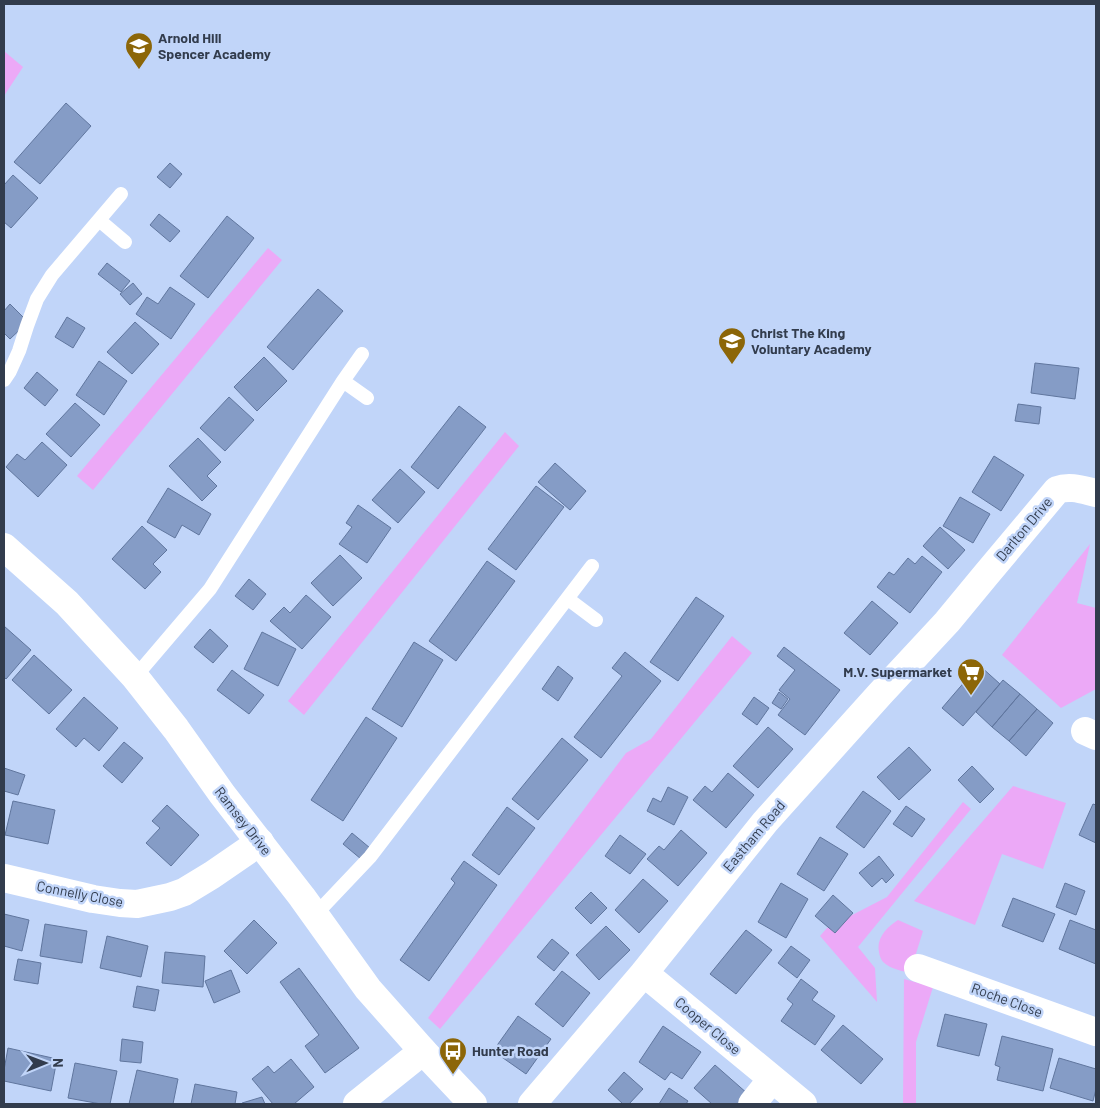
<svg xmlns="http://www.w3.org/2000/svg" width="1100" height="1108" font-family="Barlow,sans-serif">
<rect width="100%" height="100%" fill="#c1d5f9"/>
<path fill="#eca9f7" d="M 4,51 L 23,67 L 4,96 Z
M 268,248 L 282,260 L 93,490 L 77,476 Z
M 505,432 L 519,446 L 304,715 L 288,701 Z
M 1090,544 L 1077,603 L 1096,608 L 1096,689 L 1061,708 L 1002,655 Z
M 732,636 L 752,653 L 440,1029 L 428,1018 L 626,753 L 651,739 Z
M 1013,786 L 1066,803 L 1043,869 L 1002,854 L 975,925 L 914,901 Z
M 963,802 L 971,809 L 858,947 L 875,968 L 877,1002 L 820,936 L 827,928 L 887,897 Z
M 898,920 L 923,931 L 910,973 C 902,971 893,969 887,965 C 882,962 880,958 879,952 C 876,938 887,927 898,920 Z
M 904,979 L 933,987 L 916,1042 L 916,1104 L 903,1104 Z"/>
<path fill="#859cc6" stroke="#60769e" d="M 66,103 L 91,126 L 40,184 L 14,162 Z
M 170,163 L 182,174 L 170,188 L 157,177 Z
M 13,175 L 38,198 L 11,228 L 4,222 L 4,185 Z
M 159,214 L 180,231 L 170,242 L 150,225 Z
M 227,216 L 254,238 L 208,298 L 180,276 Z
M 107,263 L 130,281 L 121,292 L 98,274 Z
M 133,283 L 142,294 L 130,305 L 120,294 Z
M 170,287 L 195,304 L 171,339 L 136,314 L 147,297 L 158,304 Z
M 318,289 L 343,311 L 293,370 L 267,347 Z
M 10,304 L 28,322 L 10,339 L 4,333 L 4,311 Z
M 67,317 L 85,328 L 73,348 L 55,337 Z
M 135,322 L 159,344 L 132,374 L 107,352 Z
M 264,357 L 287,381 L 257,411 L 234,387 Z
M 99,361 L 127,381 L 104,415 L 76,395 Z
M 1035,363 L 1079,368 L 1075,399 L 1031,393 Z
M 37,372 L 58,390 L 45,406 L 24,388 Z
M 229,397 L 254,420 L 225,451 L 200,428 Z
M 75,403 L 100,425 L 71,457 L 46,434 Z
M 1018,404 L 1041,407 L 1039,424 L 1015,421 Z
M 459,406 L 486,427 L 438,489 L 411,467 Z
M 198,438 L 221,462 L 207,476 L 217,486 L 202,501 L 169,466 Z
M 42,442 L 67,465 L 38,497 L 6,467 L 17,454 L 25,460 Z
M 994,456 L 1024,475 L 1001,511 L 972,492 Z
M 555,463 L 586,491 L 570,510 L 538,482 Z
M 400,469 L 425,492 L 398,523 L 372,500 Z
M 536,486 L 564,507 L 516,570 L 488,549 Z
M 168,488 L 211,514 L 199,535 L 182,525 L 175,538 L 147,522 Z
M 960,497 L 990,514 L 973,543 L 943,526 Z
M 358,505 L 391,528 L 367,563 L 339,544 L 352,527 L 346,523 Z
M 142,526 L 167,550 L 153,564 L 161,572 L 145,589 L 112,559 Z
M 940,527 L 965,550 L 948,569 L 923,546 Z
M 340,555 L 362,578 L 333,606 L 311,583 Z
M 922,556 L 942,572 L 910,613 L 877,587 L 889,572 L 894,575 L 908,558 L 915,564 Z
M 487,561 L 515,581 L 456,661 L 429,641 Z
M 249,579 L 266,594 L 253,610 L 235,596 Z
M 306,595 L 331,617 L 302,649 L 270,621 L 284,607 L 290,613 Z
M 696,597 L 724,616 L 678,681 L 650,662 Z
M 872,601 L 898,623 L 870,655 L 844,633 Z
M 4,626 L 31,650 L 6,679 L 4,677 Z
M 210,629 L 228,646 L 213,663 L 194,647 Z
M 262,632 L 296,649 L 278,686 L 244,669 Z
M 414,642 L 443,660 L 402,727 L 372,709 Z
M 784,647 L 840,690 L 805,735 L 778,715 L 790,699 L 779,690 L 795,670 L 777,656 Z
M 625,652 L 661,681 L 601,758 L 574,737 L 622,676 L 612,668 Z
M 34,655 L 72,690 L 49,714 L 12,680 Z
M 979,665 L 1000,684 L 963,726 L 942,708 Z
M 558,666 L 573,678 L 558,701 L 542,689 Z
M 232,670 L 264,695 L 249,714 L 217,690 Z
M 1003,680 L 1020,694 L 992,727 L 976,712 Z
M 779,692 L 788,699 L 781,709 L 772,703 Z
M 1020,694 L 1037,709 L 1009,741 L 992,727 Z
M 84,697 L 118,728 L 99,751 L 84,738 L 76,747 L 56,729 Z
M 754,697 L 769,708 L 757,725 L 742,714 Z
M 1037,709 L 1053,723 L 1026,756 L 1009,741 Z
M 366,717 L 397,738 L 343,821 L 311,800 Z
M 768,727 L 793,749 L 758,788 L 733,766 Z
M 562,738 L 588,760 L 538,820 L 512,799 Z
M 124,742 L 143,758 L 122,783 L 103,766 Z
M 909,747 L 931,770 L 899,800 L 877,777 Z
M 972,766 L 994,789 L 980,803 L 958,780 Z
M 4,768 L 25,775 L 18,795 L 4,791 Z
M 728,773 L 754,795 L 726,828 L 693,800 L 705,786 L 712,792 Z
M 668,787 L 688,797 L 674,825 L 647,811 L 653,798 L 661,802 Z
M 863,791 L 891,811 L 864,848 L 836,827 Z
M 13,801 L 55,810 L 48,844 L 5,835 Z
M 1093,804 L 1096,805 L 1096,843 L 1079,835 Z
M 167,805 L 199,835 L 171,866 L 146,843 L 160,828 L 152,821 Z
M 906,806 L 925,819 L 912,837 L 893,824 Z
M 507,807 L 535,828 L 499,875 L 472,855 Z
M 681,830 L 707,853 L 678,886 L 647,859 L 659,846 L 664,850 Z
M 352,833 L 370,848 L 361,859 L 343,844 Z
M 620,835 L 646,854 L 630,874 L 605,856 Z
M 820,837 L 848,854 L 824,891 L 797,874 Z
M 879,856 L 894,875 L 886,883 L 882,878 L 872,887 L 859,873 Z
M 464,861 L 497,885 L 429,981 L 400,960 L 455,883 L 451,879 Z
M 643,879 L 668,901 L 639,933 L 615,910 Z
M 781,883 L 808,899 L 786,938 L 758,922 Z
M 1065,883 L 1085,891 L 1076,915 L 1056,907 Z
M 591,892 L 607,908 L 591,924 L 575,908 Z
M 833,895 L 853,913 L 835,933 L 815,916 Z
M 1013,898 L 1055,914 L 1043,942 L 1002,926 Z
M 4,914 L 29,920 L 22,951 L 4,946 Z
M 254,920 L 277,943 L 247,974 L 224,951 Z
M 1070,920 L 1096,930 L 1096,964 L 1059,949 Z
M 45,924 L 87,931 L 82,963 L 40,956 Z
M 606,926 L 630,950 L 599,980 L 576,955 Z
M 746,930 L 772,950 L 736,994 L 710,974 Z
M 107,936 L 148,946 L 141,977 L 100,968 Z
M 552,939 L 569,953 L 554,971 L 537,957 Z
M 791,946 L 810,960 L 797,978 L 778,963 Z
M 165,952 L 205,956 L 203,987 L 162,983 Z
M 18,959 L 41,963 L 38,984 L 14,980 Z
M 299,968 L 359,1048 L 325,1073 L 305,1046 L 319,1035 L 280,982 Z
M 231,970 L 240,992 L 214,1003 L 205,981 Z
M 562,971 L 590,993 L 563,1027 L 535,1004 Z
M 801,979 L 818,992 L 812,1000 L 835,1016 L 815,1045 L 781,1021 L 793,1004 L 787,999 Z
M 137,986 L 159,990 L 155,1011 L 133,1007 Z
M 945,1014 L 987,1024 L 979,1056 L 937,1046 Z
M 518,1016 L 551,1039 L 526,1074 L 493,1051 Z
M 843,1025 L 883,1059 L 861,1084 L 821,1050 Z
M 663,1026 L 701,1052 L 682,1079 L 671,1072 L 665,1080 L 639,1062 Z
M 1002,1036 L 1053,1049 L 1043,1091 L 997,1080 L 1000,1067 L 995,1065 Z
M 122,1039 L 143,1042 L 141,1063 L 120,1061 Z
M 8,1048 L 57,1059 L 51,1091 L 4,1081 L 4,1070 Z
M 1059,1058 L 1096,1069 L 1096,1089 L 1093,1101 L 1050,1088 Z
M 291,1059 L 314,1087 L 294,1104 L 273,1104 L 252,1079 L 268,1066 L 274,1073 Z
M 75,1063 L 117,1071 L 110,1104 L 101,1104 L 68,1098 Z
M 715,1065 L 748,1094 L 739,1104 L 712,1104 L 694,1088 Z
M 137,1070 L 178,1079 L 173,1104 L 129,1104 Z
M 624,1072 L 643,1089 L 629,1104 L 623,1104 L 608,1090 Z
M 195,1084 L 237,1092 L 235,1104 L 191,1104 Z
M 669,1088 L 688,1101 L 686,1104 L 659,1104 Z
M 262,1097 L 265,1104 L 242,1104 L 242,1103 Z"/>
<g fill="none" stroke-linecap="round" stroke-linejoin="round">
<path stroke="#fff" stroke-width="14" d="M 99,220 L 125,242
M 4,380 L 10,371 L 19,351 L 27,326 L 37,299 L 52,275 L 121,194
M 343,381 L 367,398
M 568,599 L 596,620
M 135,677 L 210,589 L 343,381 L 362,354
M 315,915 L 370,857 L 592,566"/>
<path stroke="#fff" stroke-width="28" d="M 1085,731 L 1096,736
M 4,878 L 93,899 L 120,903 L 137,904 L 170,897 L 184,892 L 212,875 L 260,842
M 918,968 L 1096,1032
M 644,973 L 803,1104
M 357,1104 L 423,1051
M 532,1104 L 644,973 L 765,822 L 880,694 L 947,622 L 985,576 L 1057,490 C 1070,485 1083,490 1096,493
M 752,1104 L 772,1079"/>
<path stroke="#fff" stroke-width="28" d="M 4,547 L 67,603 L 135,677 L 176,729 L 222,794 L 302,897 L 368,989 L 423,1051 L 473,1104"/>
</g>
<defs>
<g id="school-pin" transform="scale(1.4375)"><path d="M0 17L-7.5 6A9.5 9.5 0 1 1 7.5 6Z" fill="#8c6608" stroke="#c1d5f9"/><path d="M0-5L7-2L0 1L-7-2ZM-4 1L0 2.5L4 1V4Q0 6-4 4Z" fill="#fff"/></g>
<g id="supermarket-pin" transform="scale(1.4375)"><path d="M0 17L-7.5 6A9.5 9.5 0 1 1 7.5 6Z" fill="#8c6608" stroke="#c1d5f9"/><path d="M-6-5.5h2.5l.6 2H6L4.5 2H-2.5L-4.4-4H-6ZM-1.5 3.2a1.3 1.3 0 1 0 .1 0ZM3 3.2a1.3 1.3 0 1 0 .1 0Z" fill="#fff"/></g>
<g id="bus-pin" transform="scale(1.4375)"><path d="M0 17L-7.5 6A9.5 9.5 0 1 1 7.5 6Z" fill="#8c6608" stroke="#c1d5f9"/><path d="M-5-6H5V4H4V6H2V4H-2V6H-4V4H-5ZM-3.5-4V0h7V-4ZM-3.5 1.2v1.5H-2V1.2ZM2 1.2v1.5H3.5V1.2Z" fill="#fff"/></g>
</defs>
<g fill-rule="evenodd">
<use href="#school-pin" x="139" y="46"/>
<use href="#school-pin" x="732" y="341"/>
<use href="#supermarket-pin" x="971" y="672"/>
<use href="#bus-pin" x="453" y="1051"/>
</g>
<g text-anchor="middle" stroke-width="5" stroke-linejoin="round" paint-order="stroke">
<g font-size="14" font-weight="bold" fill="#323c4d" stroke="#c1d5f9" text-anchor="start">
<text x="158" y="43">Arnold Hill<tspan x="158" dy="16">Spencer Academy</tspan></text>
<text x="751" y="338">Christ The King<tspan x="751" dy="16">Voluntary Academy</tspan></text>
<text x="952" y="677" text-anchor="end">M.V. Supermarket</text>
<text x="472" y="1056">Hunter Road</text>
</g>
<g font-size="14" fill="#323c4d" stroke="#c1d5f9">
<text transform="translate(1024 529) rotate(-50)" y="5">Darlton Drive</text>
<text transform="translate(243 821) rotate(52)" y="5">Ramsey Drive</text>
<text transform="translate(754 836) rotate(-50)" y="5">Eastham Road</text>
<text transform="translate(80 894) rotate(11)" y="5">Connelly Close</text>
<text transform="translate(1007 1000) rotate(20)" y="5">Roche Close</text>
<text transform="translate(708 1026) rotate(40)" y="5">Cooper Close</text>
</g>
</g>
<rect width="1100" height="1108" fill="none" stroke="#323c4d" stroke-width="10"/>
<g transform="translate(45 1063) rotate(89)" stroke="#c1d5f9" stroke-width="4" paint-order="stroke">
<path d="M0-4L9 19L0 12L-9 19Z" fill="#323c4d"/>
<text y="-8" font-size="14" font-weight="bold" text-anchor="middle" fill="#323c4d">N</text>
</g>
</svg>
